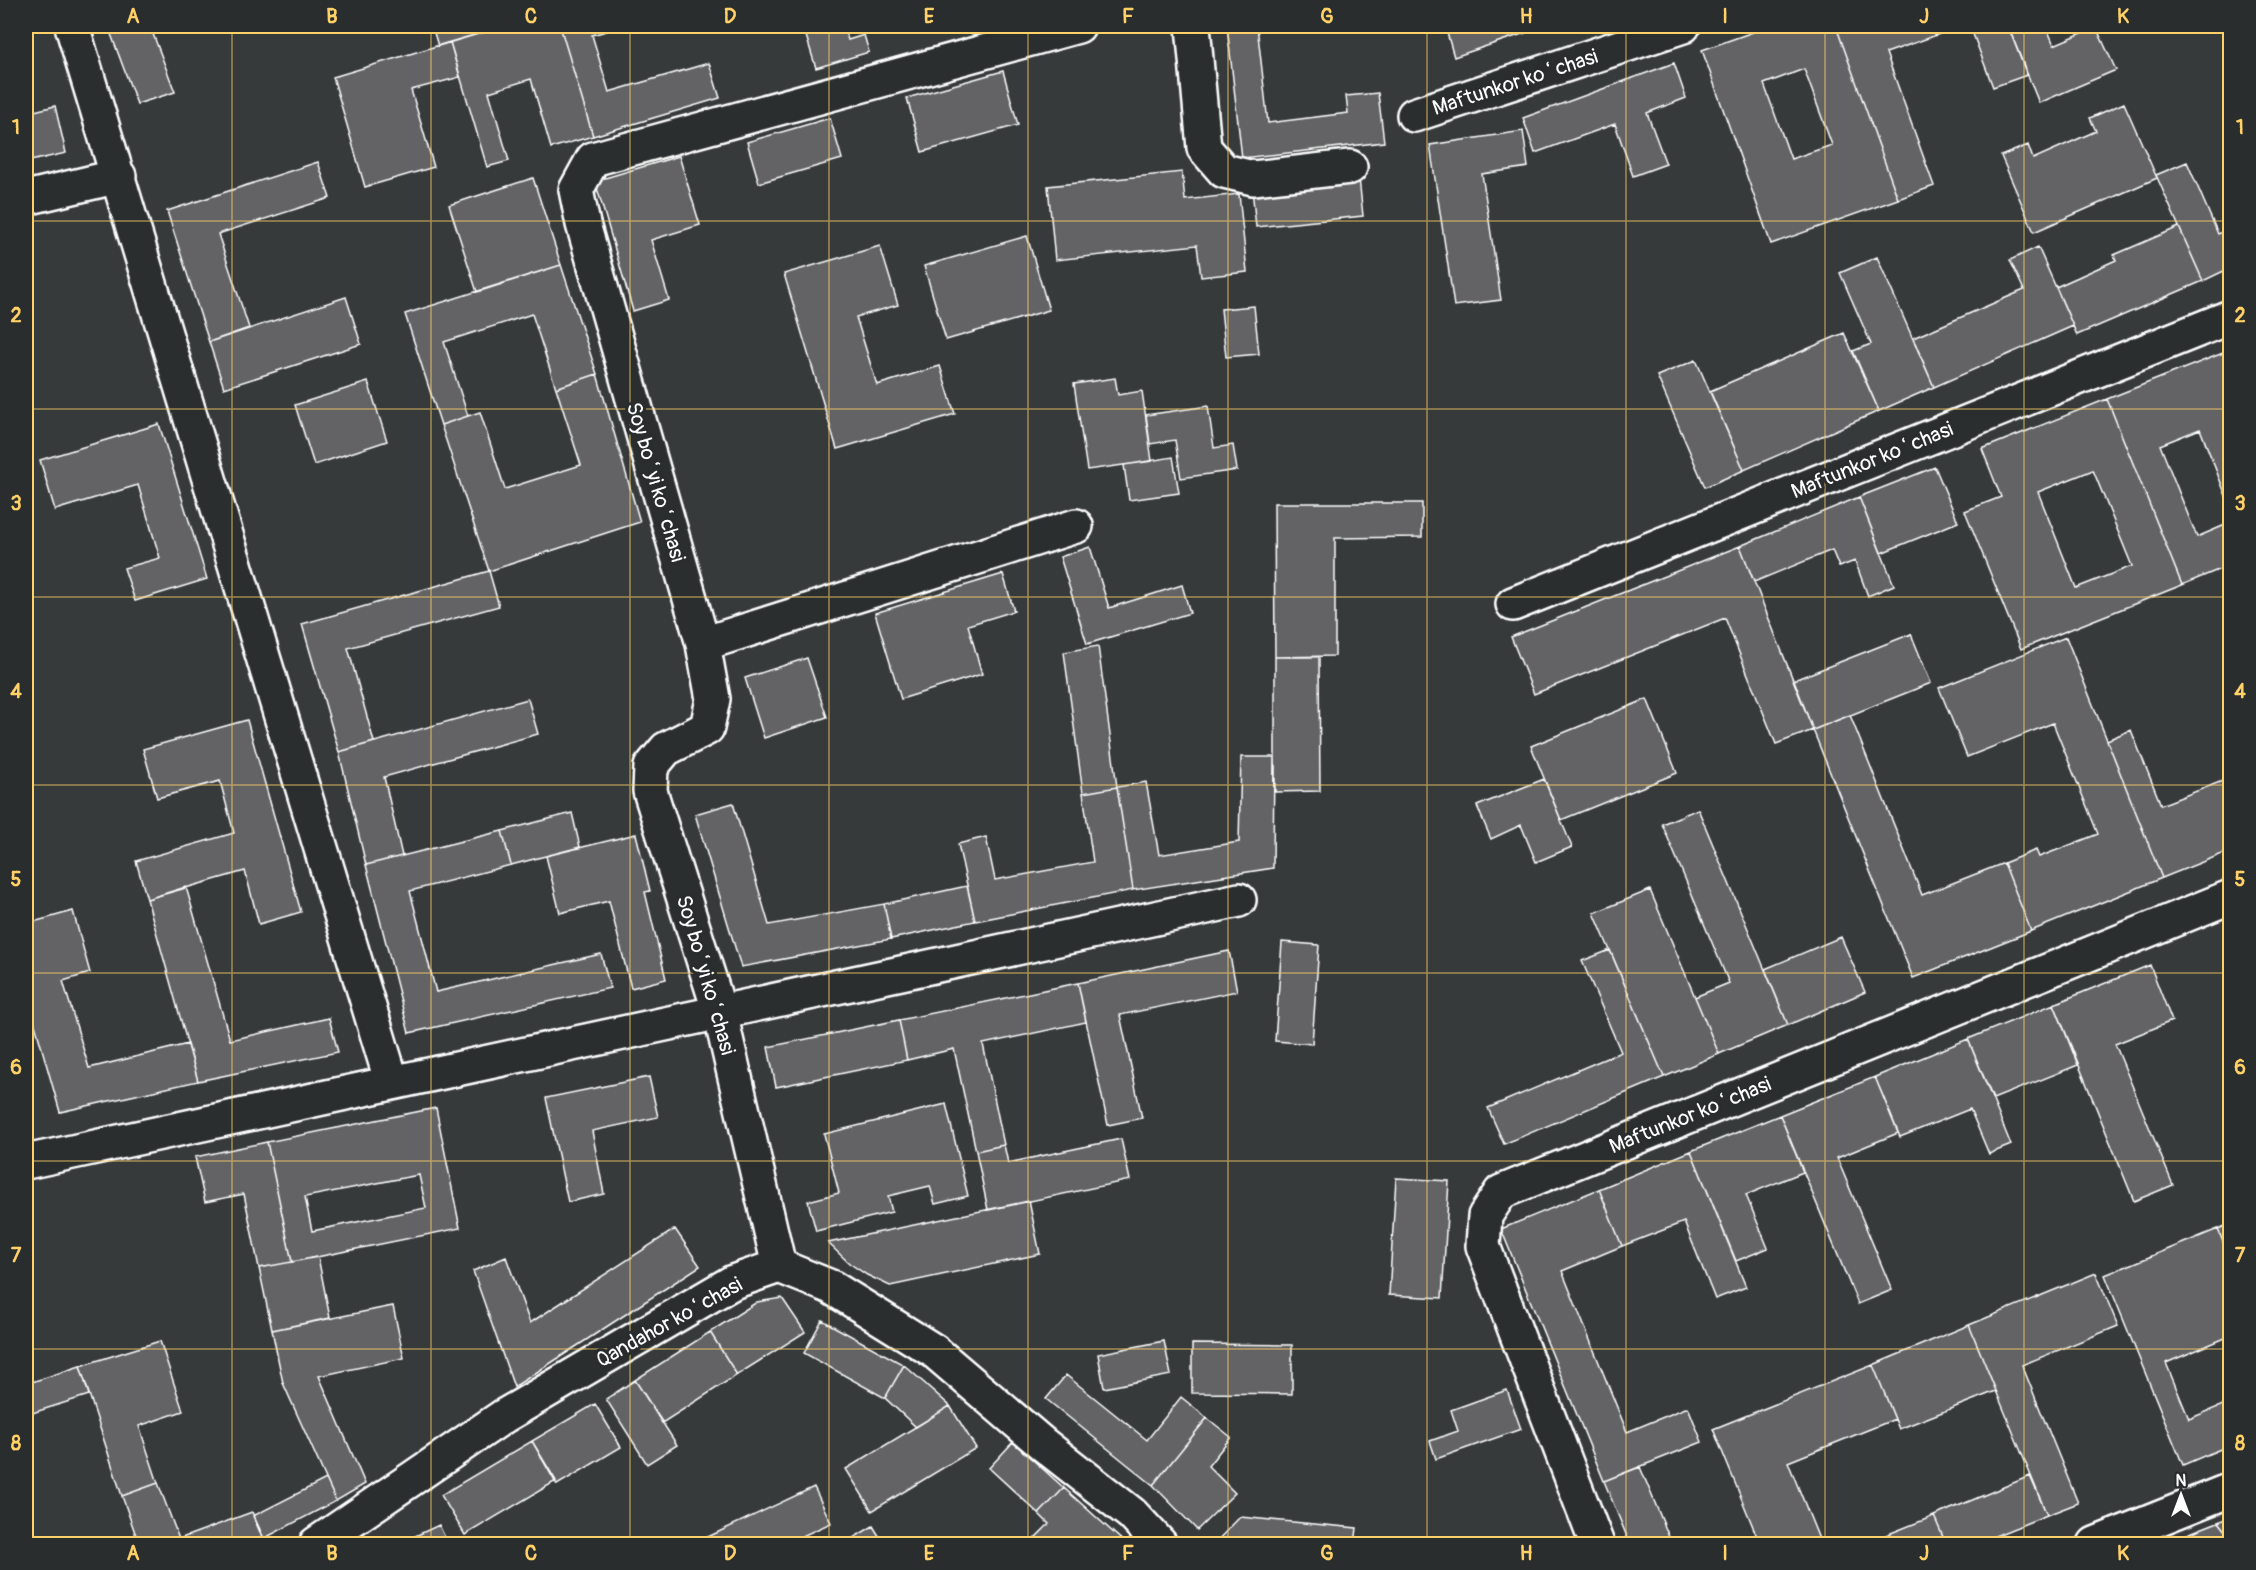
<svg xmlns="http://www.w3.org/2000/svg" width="2256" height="1570" font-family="Pangolin,sans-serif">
<rect width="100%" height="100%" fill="#373a3b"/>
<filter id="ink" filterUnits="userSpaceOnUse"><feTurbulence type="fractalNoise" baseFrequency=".0167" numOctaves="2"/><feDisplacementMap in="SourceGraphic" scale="12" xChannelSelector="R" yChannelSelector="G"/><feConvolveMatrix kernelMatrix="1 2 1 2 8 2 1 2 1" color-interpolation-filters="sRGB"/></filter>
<g filter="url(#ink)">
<path fill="#636465" stroke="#fff" stroke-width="1.5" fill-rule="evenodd" d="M 108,26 L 150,26 L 175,92 L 137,104 Z
M 432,26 L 505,26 L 438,46 Z
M 505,26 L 560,26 L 593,136 L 551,148 L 531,79 L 489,92 L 509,161 L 487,167 L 450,42 Z
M 560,26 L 624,26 L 592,35 L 609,92 L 709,63 L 720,98 L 593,136 Z
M 803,26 L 844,26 L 848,40 L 864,35 L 869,52 L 816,68 Z
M 1227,26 L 1257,26 L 1268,123 L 1348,113 L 1346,96 L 1378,93 L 1384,142 L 1242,158 Z
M 1445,26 L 1546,26 L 1454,57 Z
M 1770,26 L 1836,26 L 1898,199 L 1771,244 L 1702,50 ZM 1804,69 L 1832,145 L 1791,159 L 1764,84 Z
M 1836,26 L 1962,26 L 1886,53 L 1934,186 L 1898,199 Z
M 1970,26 L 2008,26 L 2027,75 L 1993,87 Z
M 2008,26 L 2046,26 L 2054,45 L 2096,27 L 2116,70 L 2039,103 Z
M 450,42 L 460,77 L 411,90 L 434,167 L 365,187 L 333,77 Z
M 1674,63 L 1686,98 L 1647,113 L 1666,164 L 1633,176 L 1615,124 L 1535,153 L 1523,118 Z
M 1003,71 L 1018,125 L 922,152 L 907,98 Z
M 2124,103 L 2157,178 L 2034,232 L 2001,156 L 2028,145 L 2033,159 L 2096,131 L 2090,118 Z
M 55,106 L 66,153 L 26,162 L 26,127 L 28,126 L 26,113 Z
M 830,118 L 842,159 L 759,183 L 747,142 Z
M 1523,131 L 1528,167 L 1482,174 L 1501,300 L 1454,306 L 1430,145 Z
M 679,156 L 700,225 L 651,240 L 669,300 L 633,311 L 595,181 Z
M 318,162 L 330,198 L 218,234 L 249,328 L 209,342 L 167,211 Z
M 2187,162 L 2218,234 L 2230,228 L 2230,268 L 2203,281 L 2156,175 Z
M 1182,172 L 1185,200 L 1239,194 L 1247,272 L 1201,277 L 1197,245 L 1055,260 L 1048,186 Z
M 533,178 L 561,265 L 477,292 L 449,205 Z
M 1359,178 L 1363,216 L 1256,227 L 1252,189 Z
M 2179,227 L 2203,281 L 2077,335 L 2056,287 L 2116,260 L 2114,255 Z
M 1027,236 L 1049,310 L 946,340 L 924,266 Z
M 880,246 L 898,305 L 856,317 L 877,385 L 940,366 L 955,414 L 837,449 L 784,274 Z
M 2038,247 L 2073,326 L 1934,387 L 1913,338 L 2024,290 L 2010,260 Z
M 1877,257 L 1934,387 L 1879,411 L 1853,351 L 1871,344 L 1840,273 Z
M 561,265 L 597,374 L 556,388 L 532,314 L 444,342 L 468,416 L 441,425 L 405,314 Z
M 346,297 L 361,344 L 224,388 L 209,342 Z
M 1254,306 L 1259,354 L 1226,357 L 1221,309 Z
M 1844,333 L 1879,411 L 1744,470 L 1710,391 Z
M 2228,351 L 2230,358 L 2230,506 L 2200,429 L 2160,445 L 2197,537 L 2230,523 L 2230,565 L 2182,585 L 2107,399 Z
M 1696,360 L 1744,470 L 1705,487 L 1657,376 Z
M 597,374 L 640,522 L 489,571 L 441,425 L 480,412 L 505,489 L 581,465 L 556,388 Z
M 1115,378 L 1118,395 L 1142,391 L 1152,461 L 1087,470 L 1074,384 Z
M 368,382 L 387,441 L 314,465 L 295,405 Z
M 2107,399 L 2182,585 L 2021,649 L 1965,511 L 2001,497 L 1982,449 ZM 2093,470 L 2132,566 L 2076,588 L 2038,492 Z
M 1208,406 L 1214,448 L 1233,445 L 1237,470 L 1181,478 L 1175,440 L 1150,444 L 1146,415 Z
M 159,424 L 207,579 L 135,601 L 124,568 L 160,558 L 138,485 L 55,510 L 40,460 Z
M 1173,457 L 1179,493 L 1129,500 L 1124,465 Z
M 1935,467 L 1958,522 L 1881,553 L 1859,497 Z
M 1859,497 L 1894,585 L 1868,596 L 1855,561 L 1839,567 L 1832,550 L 1754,582 L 1740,546 Z
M 1274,503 L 1422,503 L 1422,537 L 1335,538 L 1335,656 L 1275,657 Z
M 1740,546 L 1813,730 L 1776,744 L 1725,618 L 1534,694 L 1511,637 Z
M 1090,547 L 1109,608 L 1182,585 L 1190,613 L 1087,644 L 1060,557 Z
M 489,571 L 499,606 L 348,648 L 374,742 L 339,752 L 302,624 Z
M 1003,574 L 1014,611 L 968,625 L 982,674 L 901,699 L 875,613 Z
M 1911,634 L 1931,683 L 1813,730 L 1794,680 Z
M 2066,637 L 2162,878 L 2031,931 L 2004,863 L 2036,850 L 2039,857 L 2098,834 L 2053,723 L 1967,757 L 1939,688 Z
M 1098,646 L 1117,787 L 1083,793 L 1064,652 Z
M 1275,657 L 1319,657 L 1320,791 L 1275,792 Z
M 807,658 L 827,717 L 764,738 L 745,678 Z
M 528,699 L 538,734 L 384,777 L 402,856 L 366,865 L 339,752 Z
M 1647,699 L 1677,773 L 1561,820 L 1531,746 Z
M 1850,715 L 1922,895 L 2004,863 L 2031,931 L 1913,978 L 1813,730 Z
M 247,720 L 301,912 L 259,924 L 245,871 L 147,899 L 136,861 L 234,833 L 220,781 L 157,798 L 143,749 Z
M 2131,730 L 2161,805 L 2230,778 L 2230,851 L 2162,878 L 2107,740 Z
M 1241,757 L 1274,757 L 1273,868 L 1133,890 L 1117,787 L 1146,782 L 1159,855 L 1239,842 Z
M 1544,779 L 1572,847 L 1536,862 L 1521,825 L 1491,839 L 1477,806 Z
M 1117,787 L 1133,890 L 975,921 L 958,844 L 986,837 L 995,880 L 1093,862 L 1083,793 Z
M 733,803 L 769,925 L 884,904 L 891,939 L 741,967 L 695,814 Z
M 1698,809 L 1788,1025 L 1719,1054 L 1695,997 L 1729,983 L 1662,824 Z
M 572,813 L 580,847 L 511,865 L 502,831 Z
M 502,831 L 511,865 L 410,891 L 436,992 L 601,954 L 610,988 L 409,1033 L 366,865 Z
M 636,834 L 650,891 L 645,892 L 666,979 L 631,988 L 609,901 L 560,913 L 546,856 Z
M 967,886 L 975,921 L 891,939 L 884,904 Z
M 186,887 L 230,1040 L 329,1018 L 338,1052 L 198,1081 L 147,899 Z
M 1650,890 L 1719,1054 L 1664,1077 L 1594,913 Z
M 73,911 L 90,973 L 63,981 L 89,1068 L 188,1044 L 198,1081 L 60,1112 L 26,993 L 26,924 Z
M 1841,937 L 1865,992 L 1788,1025 L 1765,969 Z
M 1282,942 L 1319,945 L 1312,1044 L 1275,1041 Z
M 1610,950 L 1664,1077 L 1504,1144 L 1488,1108 L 1621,1052 L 1582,961 Z
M 1229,951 L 1237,991 L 1120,1015 L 1142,1118 L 1108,1125 L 1078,983 Z
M 2150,965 L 2172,1021 L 2115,1044 L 2173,1185 L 2134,1201 L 2054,1004 Z
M 1078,983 L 1086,1022 L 983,1044 L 1004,1145 L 976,1151 L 954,1049 L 907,1060 L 899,1020 Z
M 2054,1004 L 2078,1065 L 1993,1099 L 1968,1039 Z
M 899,1020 L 907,1060 L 776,1087 L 768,1047 Z
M 1968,1039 L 2011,1145 L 1989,1154 L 1970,1109 L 1900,1137 L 1875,1077 Z
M 649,1077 L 658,1117 L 592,1131 L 604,1194 L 568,1202 L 546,1098 Z
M 1875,1077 L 1898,1133 L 1837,1158 L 1892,1290 L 1858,1304 L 1780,1115 Z
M 946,1104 L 968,1196 L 935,1204 L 930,1186 L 888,1196 L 892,1212 L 816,1231 L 808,1201 L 839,1193 L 824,1134 Z
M 436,1108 L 460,1228 L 292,1262 L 267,1142 ZM 419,1175 L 426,1208 L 312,1231 L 305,1197 Z
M 1780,1115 L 1803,1172 L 1746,1195 L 1768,1248 L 1736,1261 L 1691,1151 Z
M 1121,1139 L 1130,1180 L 988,1210 L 976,1151 L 1004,1145 L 1008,1163 Z
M 267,1142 L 292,1262 L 259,1268 L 244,1194 L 205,1202 L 195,1157 Z
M 1691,1151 L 1746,1287 L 1715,1299 L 1684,1222 L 1622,1246 L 1599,1189 Z
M 1396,1178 L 1449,1181 L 1442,1298 L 1389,1295 Z
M 1599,1189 L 1622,1246 L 1562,1271 L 1627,1432 L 1688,1407 L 1702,1442 L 1604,1481 L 1501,1229 Z
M 1029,1201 L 1040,1254 L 890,1286 L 867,1275 L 849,1263 L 828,1243 Z
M 2230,1224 L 2230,1260 L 2218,1229 Z
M 675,1229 L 700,1266 L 514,1387 L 473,1271 L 506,1257 L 530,1323 Z
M 2218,1229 L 2230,1260 L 2230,1336 L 2166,1363 L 2189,1419 L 2230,1402 L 2230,1445 L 2183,1465 L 2105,1275 Z
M 318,1257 L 330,1318 L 272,1330 L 259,1268 Z
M 2096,1273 L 2118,1326 L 2022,1365 L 2078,1503 L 2047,1515 L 1969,1325 Z
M 782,1298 L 805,1332 L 737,1375 L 710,1332 L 757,1302 Z
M 393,1306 L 404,1358 L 319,1376 L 365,1484 L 336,1501 L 283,1383 L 272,1330 Z
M 822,1320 L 904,1365 L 885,1398 L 804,1353 Z
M 1969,1325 L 1996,1391 L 1899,1429 L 1873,1365 Z
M 710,1332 L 737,1375 L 662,1423 L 635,1380 Z
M 160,1341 L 183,1411 L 139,1426 L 158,1483 L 122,1496 L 80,1366 Z
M 1164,1341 L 1171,1375 L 1104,1388 L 1098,1354 Z
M 1192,1344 L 1292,1345 L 1292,1394 L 1192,1393 Z
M 904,1365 L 950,1406 L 916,1427 L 885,1398 Z
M 1873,1365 L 1895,1419 L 1788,1462 L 1821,1544 L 1760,1544 L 1713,1429 Z
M 80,1366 L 89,1395 L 26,1415 L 26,1384 Z
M 1066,1375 L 1147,1440 L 1181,1397 L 1207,1418 L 1153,1485 L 1046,1399 Z
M 635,1380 L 677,1445 L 647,1464 L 606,1399 Z
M 1507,1390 L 1521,1429 L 1436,1459 L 1430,1441 L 1458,1431 L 1451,1410 Z
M 595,1404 L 621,1447 L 557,1485 L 532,1441 Z
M 950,1406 L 976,1448 L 872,1511 L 846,1469 Z
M 1207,1418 L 1231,1437 L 1208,1466 L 1235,1493 L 1197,1530 L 1153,1485 Z
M 532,1441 L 556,1481 L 465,1535 L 441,1495 Z
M 1013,1442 L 1064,1488 L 1039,1514 L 989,1468 Z
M 1640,1467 L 1672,1544 L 1630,1544 L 1604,1481 Z
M 2030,1476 L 2047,1515 L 1975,1544 L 1946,1544 L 1934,1516 Z
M 326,1479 L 336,1501 L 263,1539 L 253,1516 Z
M 158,1483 L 179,1539 L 252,1512 L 266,1543 L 139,1544 L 122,1496 Z
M 814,1487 L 831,1523 L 785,1544 L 693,1544 Z
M 1064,1488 L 1126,1544 L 1029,1544 L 1049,1524 L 1039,1514 Z
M 1934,1516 L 1946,1544 L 1863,1544 Z
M 1240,1517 L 1357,1528 L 1355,1544 L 1214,1544 Z
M 2230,1517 L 2230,1537 L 2218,1522 Z
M 2218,1522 L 2230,1537 L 2230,1544 L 2162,1544 Z
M 439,1525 L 448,1544 L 398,1544 Z
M 873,1526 L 884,1544 L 846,1544 L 845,1543 Z"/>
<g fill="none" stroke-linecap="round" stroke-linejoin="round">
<g stroke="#fff" stroke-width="38">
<path id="minor" d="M 72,26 L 392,1083
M 1193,26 L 1204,148 L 1224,171 L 1253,178 L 1350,167
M 1414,115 L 1683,26
M 26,198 L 119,176
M 1513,604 L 2230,317
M 703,644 L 1076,526
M 26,1162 L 1239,900
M 779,1266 L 720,1013 L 650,791 L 651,767 L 666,749 L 707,728 L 713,699 L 703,644 L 583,224 L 576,190 L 593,159 L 1078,26
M 316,1544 L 504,1416 L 733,1282 L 779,1266 L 831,1287 L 934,1351 L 1044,1445 L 1132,1514 L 1160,1544
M 1597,1544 L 1483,1246 L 1485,1216 L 1501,1192 L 2230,897
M 2095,1544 L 2230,1490"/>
</g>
<use href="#minor" stroke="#2a2d2e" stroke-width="33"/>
</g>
</g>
<path fill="none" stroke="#ffd166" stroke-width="1.5" stroke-opacity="0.55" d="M 232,26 L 232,1544M 431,26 L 431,1544M 630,26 L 630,1544M 829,26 L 829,1544M 1028,26 L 1028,1544M 1228,26 L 1228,1544M 1427,26 L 1427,1544M 1626,26 L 1626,1544M 1825,26 L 1825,1544M 2024,26 L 2024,1544M 26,221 L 2230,221M 26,409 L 2230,409M 26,597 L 2230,597M 26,785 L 2230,785M 26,973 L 2230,973M 26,1161 L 2230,1161M 26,1349 L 2230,1349"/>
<g text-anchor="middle" stroke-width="6" stroke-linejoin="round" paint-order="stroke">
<g font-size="21" fill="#fff" stroke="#2a2d2e">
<text transform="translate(1515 82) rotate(-18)" y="7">Maftunkor koʻchasi</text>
<text transform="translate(1872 460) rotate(-22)" y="7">Maftunkor koʻchasi</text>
<text transform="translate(656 482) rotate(74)" y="7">Soy boʻyi koʻchasi</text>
<text transform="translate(706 975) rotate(74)" y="7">Soy boʻyi koʻchasi</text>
<text transform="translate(1690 1115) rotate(-22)" y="7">Maftunkor koʻchasi</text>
<text transform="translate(669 1322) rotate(-29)" y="7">Qandahor koʻchasi</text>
</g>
</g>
<rect width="2256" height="1570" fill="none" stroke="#2a2d2e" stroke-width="66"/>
<g transform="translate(2181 1495)" stroke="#2a2d2e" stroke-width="4.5" paint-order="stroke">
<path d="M0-4.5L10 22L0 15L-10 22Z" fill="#ffffff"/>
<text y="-9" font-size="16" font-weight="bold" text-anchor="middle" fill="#ffffff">N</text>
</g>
<rect x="33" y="33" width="2190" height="1504" fill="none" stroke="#ffd166" stroke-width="2"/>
<g font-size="20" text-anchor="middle" font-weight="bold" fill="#ffd166">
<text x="133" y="23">A</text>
<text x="332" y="23">B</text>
<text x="531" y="23">C</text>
<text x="730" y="23">D</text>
<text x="929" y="23">E</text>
<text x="1128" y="23">F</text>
<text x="1327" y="23">G</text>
<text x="1526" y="23">H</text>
<text x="1725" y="23">I</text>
<text x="1924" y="23">J</text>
<text x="2123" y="23">K</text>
<text x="16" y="134">1</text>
<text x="2240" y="134">1</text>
<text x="16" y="322">2</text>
<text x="2240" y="322">2</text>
<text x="16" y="510">3</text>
<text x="2240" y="510">3</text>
<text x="16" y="698">4</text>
<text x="2240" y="698">4</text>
<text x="16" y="886">5</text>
<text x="2240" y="886">5</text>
<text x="16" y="1074">6</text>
<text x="2240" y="1074">6</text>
<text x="16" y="1262">7</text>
<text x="2240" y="1262">7</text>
<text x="16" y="1450">8</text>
<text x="2240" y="1450">8</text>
<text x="133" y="1560">A</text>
<text x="332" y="1560">B</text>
<text x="531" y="1560">C</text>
<text x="730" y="1560">D</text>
<text x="929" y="1560">E</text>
<text x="1128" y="1560">F</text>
<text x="1327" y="1560">G</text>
<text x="1526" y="1560">H</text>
<text x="1725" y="1560">I</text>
<text x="1924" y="1560">J</text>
<text x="2123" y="1560">K</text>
</g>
</svg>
